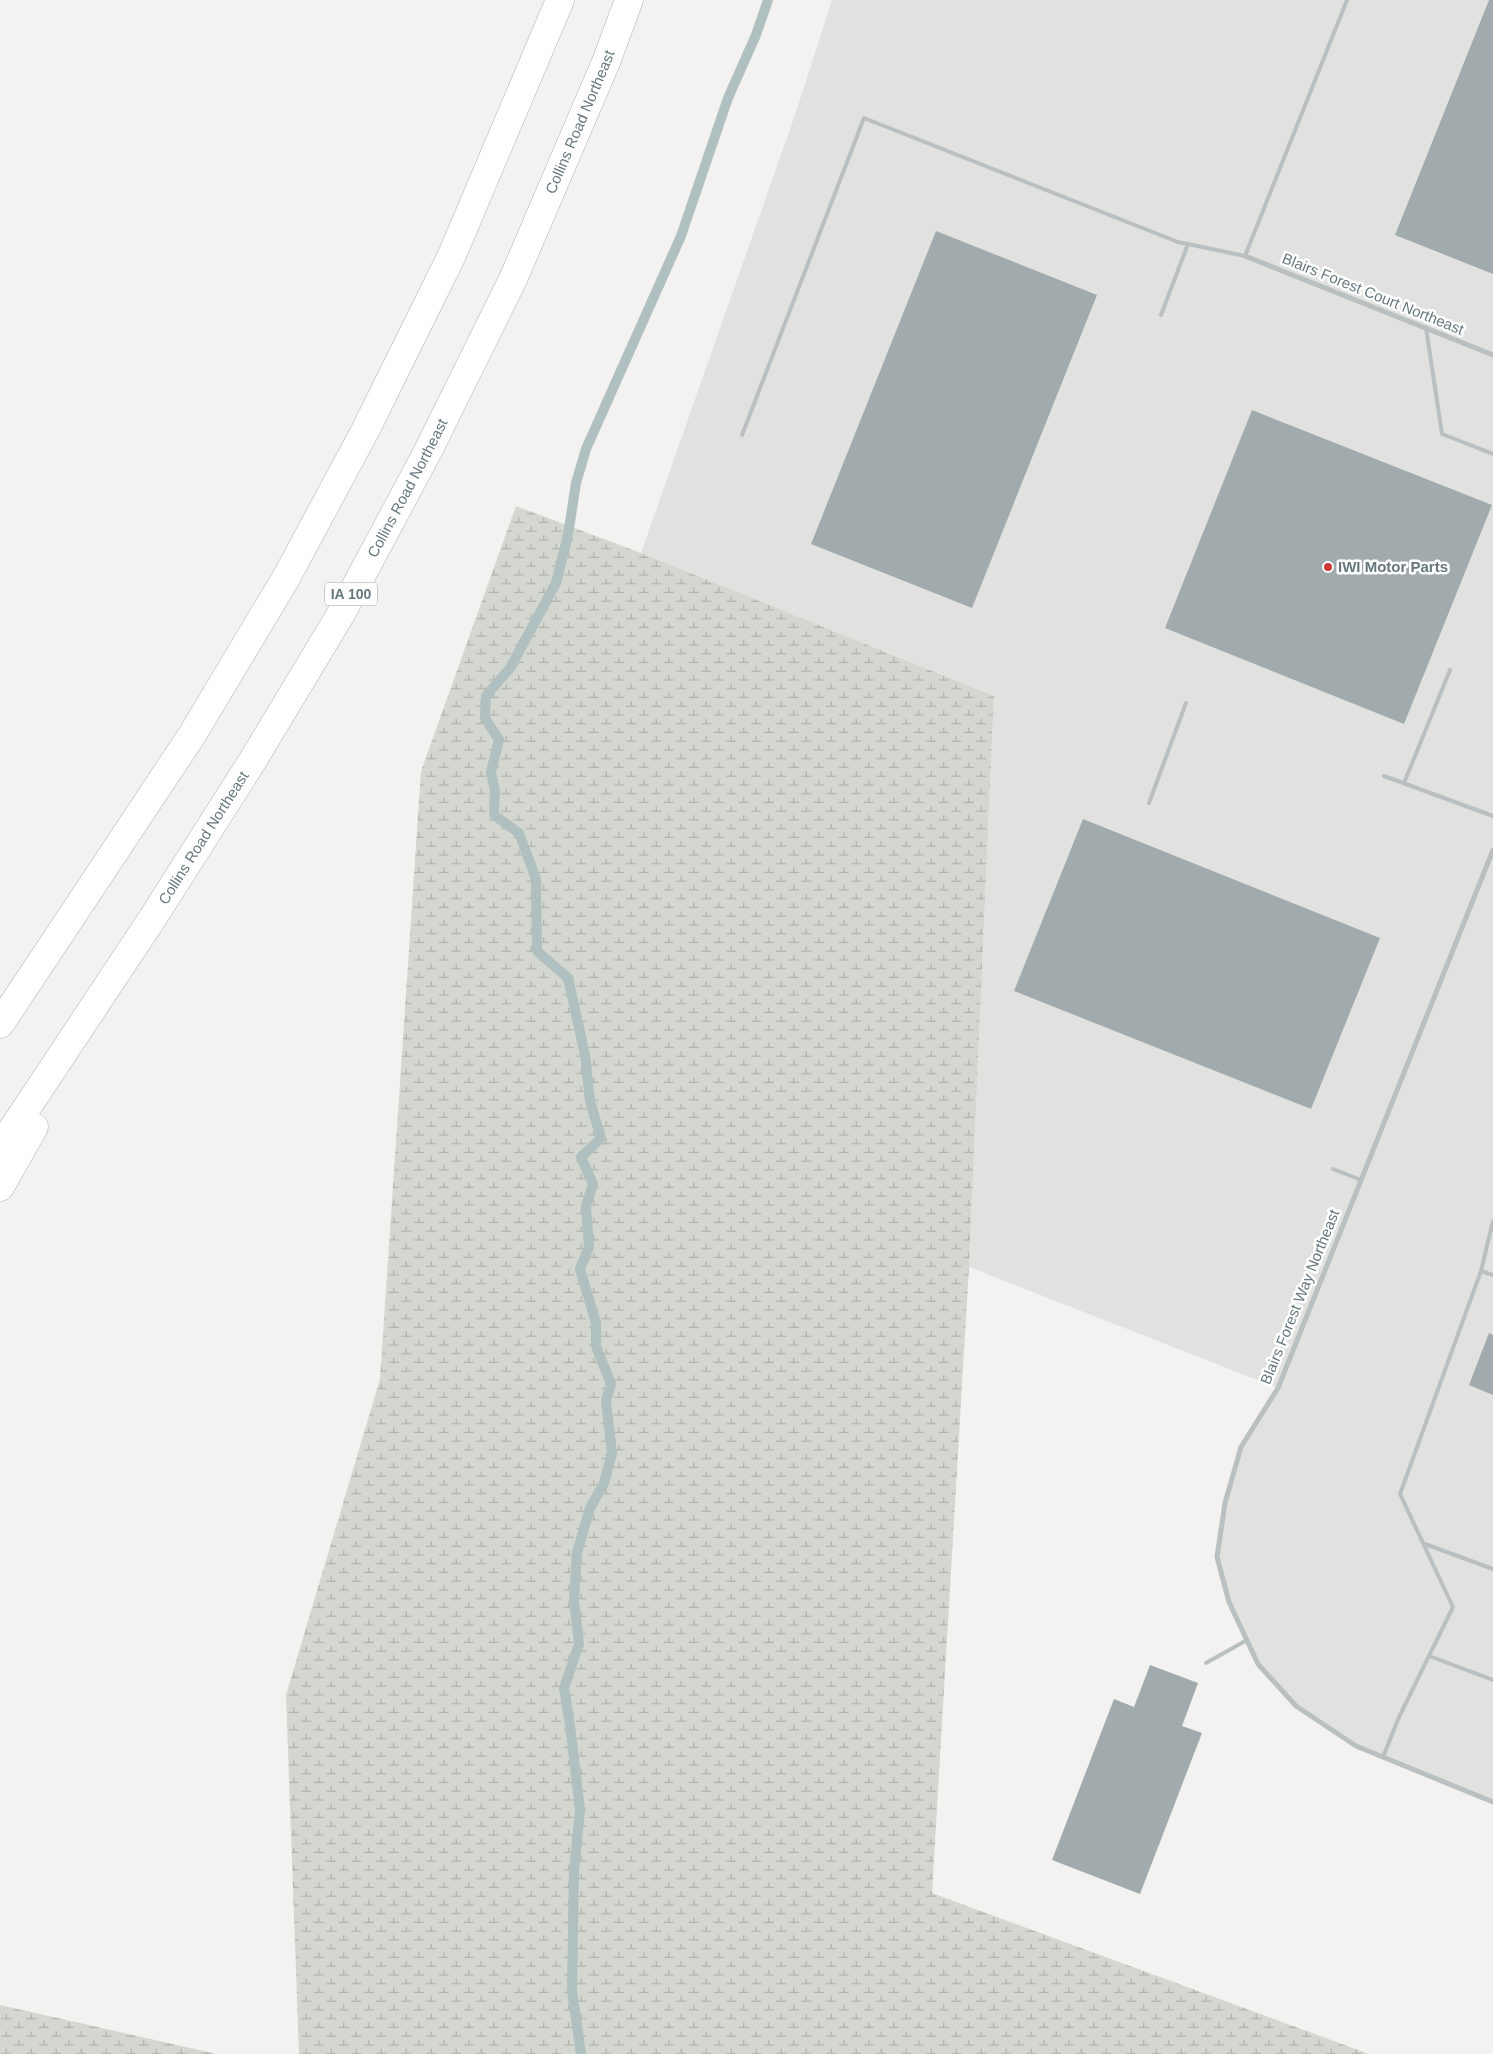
<svg xmlns="http://www.w3.org/2000/svg" width="1493" height="2054" font-family="Helvetica,sans-serif">
<defs>
<pattern id="wetland-marsh" width="20" height="14" patternUnits="userSpaceOnUse" patternTransform="scale(1.25)"><rect width="20" height="14" fill="#d4d7cf"/><path d="M1 5h8M5 5V1M11 12h8M15 12V8" fill="none" stroke="#b0b3ad"/></pattern>
</defs>
<rect width="100%" height="100%" fill="#f3f2f0"/>
<path fill="#e1e2e0" d="M 832,0 L 1493,0 L 1493,1802 L 1356,1746 L 1296,1706 L 1258,1664 L 1229,1602 L 1217,1557 L 1223,1506 L 1241,1447 L 1278,1388 L 969,1267 L 994,696 L 641,553 L 796,112 Z"/>
<path fill="url(#wetland-marsh)" d="M 516,506 L 641,553 L 994,696 L 969,1267 L 932,1893 L 1369,2054 L 299,2054 L 286,1695 L 380,1379 L 421,771 Z
M 0,2005 L 217,2054 L 0,2054 Z"/>
<g fill="none" stroke-linecap="round" stroke-linejoin="round">
<path stroke="#b0bfbf" stroke-width="10" d="M 581,2054 L 572,1991 L 574,1871 L 580,1810 L 570,1725 L 564,1688 L 579,1644 L 574,1600 L 577,1553 L 590,1508 L 604,1483 L 612,1453 L 606,1401 L 611,1384 L 596,1346 L 596,1323 L 580,1269 L 589,1247 L 586,1206 L 593,1184 L 581,1157 L 601,1138 L 590,1101 L 585,1055 L 568,978 L 537,951 L 536,879 L 519,833 L 494,815 L 495,791 L 491,772 L 499,740 L 485,718 L 486,696 L 510,668 L 556,583 L 568,535 L 576,483 L 586,449 L 681,236 L 728,98 L 756,35 L 768,0"/>
</g>
<path fill="#a1aaac" d="M 1489,0 L 1493,0 L 1493,274 L 1395,235 Z
M 936,231 L 1097,295 L 972,608 L 811,544 Z
M 1252,410 L 1492,505 L 1404,724 L 1165,628 Z
M 1083,819 L 1380,938 L 1311,1109 L 1014,991 Z
M 1489,1333 L 1493,1335 L 1493,1395 L 1469,1385 Z
M 1150,1665 L 1198,1683 L 1182,1726 L 1202,1733 L 1140,1894 L 1052,1860 L 1114,1699 L 1134,1707 Z"/>
<g fill="none" stroke-linecap="round" stroke-linejoin="round">
<g stroke="#aeb2b4" stroke-width="29">
<g id="highway">
<path d="M 0,1024 L 192,735 L 286,578 L 366,429 L 452,255 L 560,0"/>
<path id="s1" d="M 0,1148 L 152,919 L 253,760 L 342,612 L 428,451 L 514,277 L 606,62 L 629,0"/>
<path d="M 0,1187 L 34,1127"/>
</g>
</g>
<path stroke="#babfc1" stroke-width="4" d="M 1161,315 L 1188,244
M 1426,328 L 1442,434 L 1493,454
M 742,435 L 864,118 L 1178,242 L 1245,256 L 1347,0
M 1384,776 L 1493,816
M 1404,783 L 1450,670
M 1149,803 L 1186,703
M 1333,1169 L 1361,1180
M 1481,1271 L 1493,1275
M 1425,1544 L 1493,1569
M 1429,1656 L 1493,1680
M 1206,1663 L 1247,1640
M 1383,1757 L 1399,1717 L 1453,1607 L 1400,1494 L 1481,1271 L 1493,1221"/>
<path stroke="#babfc1" stroke-width="5" d="M 1245,256 L 1493,355
M 1493,850 L 1278,1388 L 1241,1447 L 1225,1503 L 1217,1557 L 1229,1602 L 1258,1664 L 1296,1706 L 1356,1746 L 1493,1802"/>
<use href="#highway" stroke="#fff" stroke-width="28"/>
</g>
<circle fill="#cd3836" stroke="#fff" stroke-width="2" cx="1328" cy="567" r="5"/>
<g text-anchor="middle" stroke-width="5" stroke-linejoin="round" paint-order="stroke">
<rect fill="#fff" stroke="#94a0a4" stroke-width="1" x="325" y="582.5" width="52" height="23" rx="4"/>
<g font-size="14" font-weight="bold" fill="#66787d">
<text x="351" y="599">IA 100</text>
</g>
<g font-size="15" fill="#66787d" stroke="#fff">
<text dy="5" stroke="none"><textPath href="#s1" startOffset="1181">Collins Road Northeast</textPath></text>
<text transform="translate(1373 294) rotate(22)" y="5">Blairs Forest Court Northeast</text>
<text dy="5" stroke="none"><textPath href="#s1" startOffset="776">Collins Road Northeast</textPath></text>
<text dy="5" stroke="none"><textPath href="#s1" startOffset="371">Collins Road Northeast</textPath></text>
<text transform="translate(1300 1297) rotate(-68)" y="5">Blairs Forest Way Northeast</text>
</g>
<g font-size="15" font-weight="bold" fill="#66787d" stroke="#fff" text-anchor="start">
<text x="1338" y="572">IWI Motor Parts</text>
</g>
</g>
</svg>
